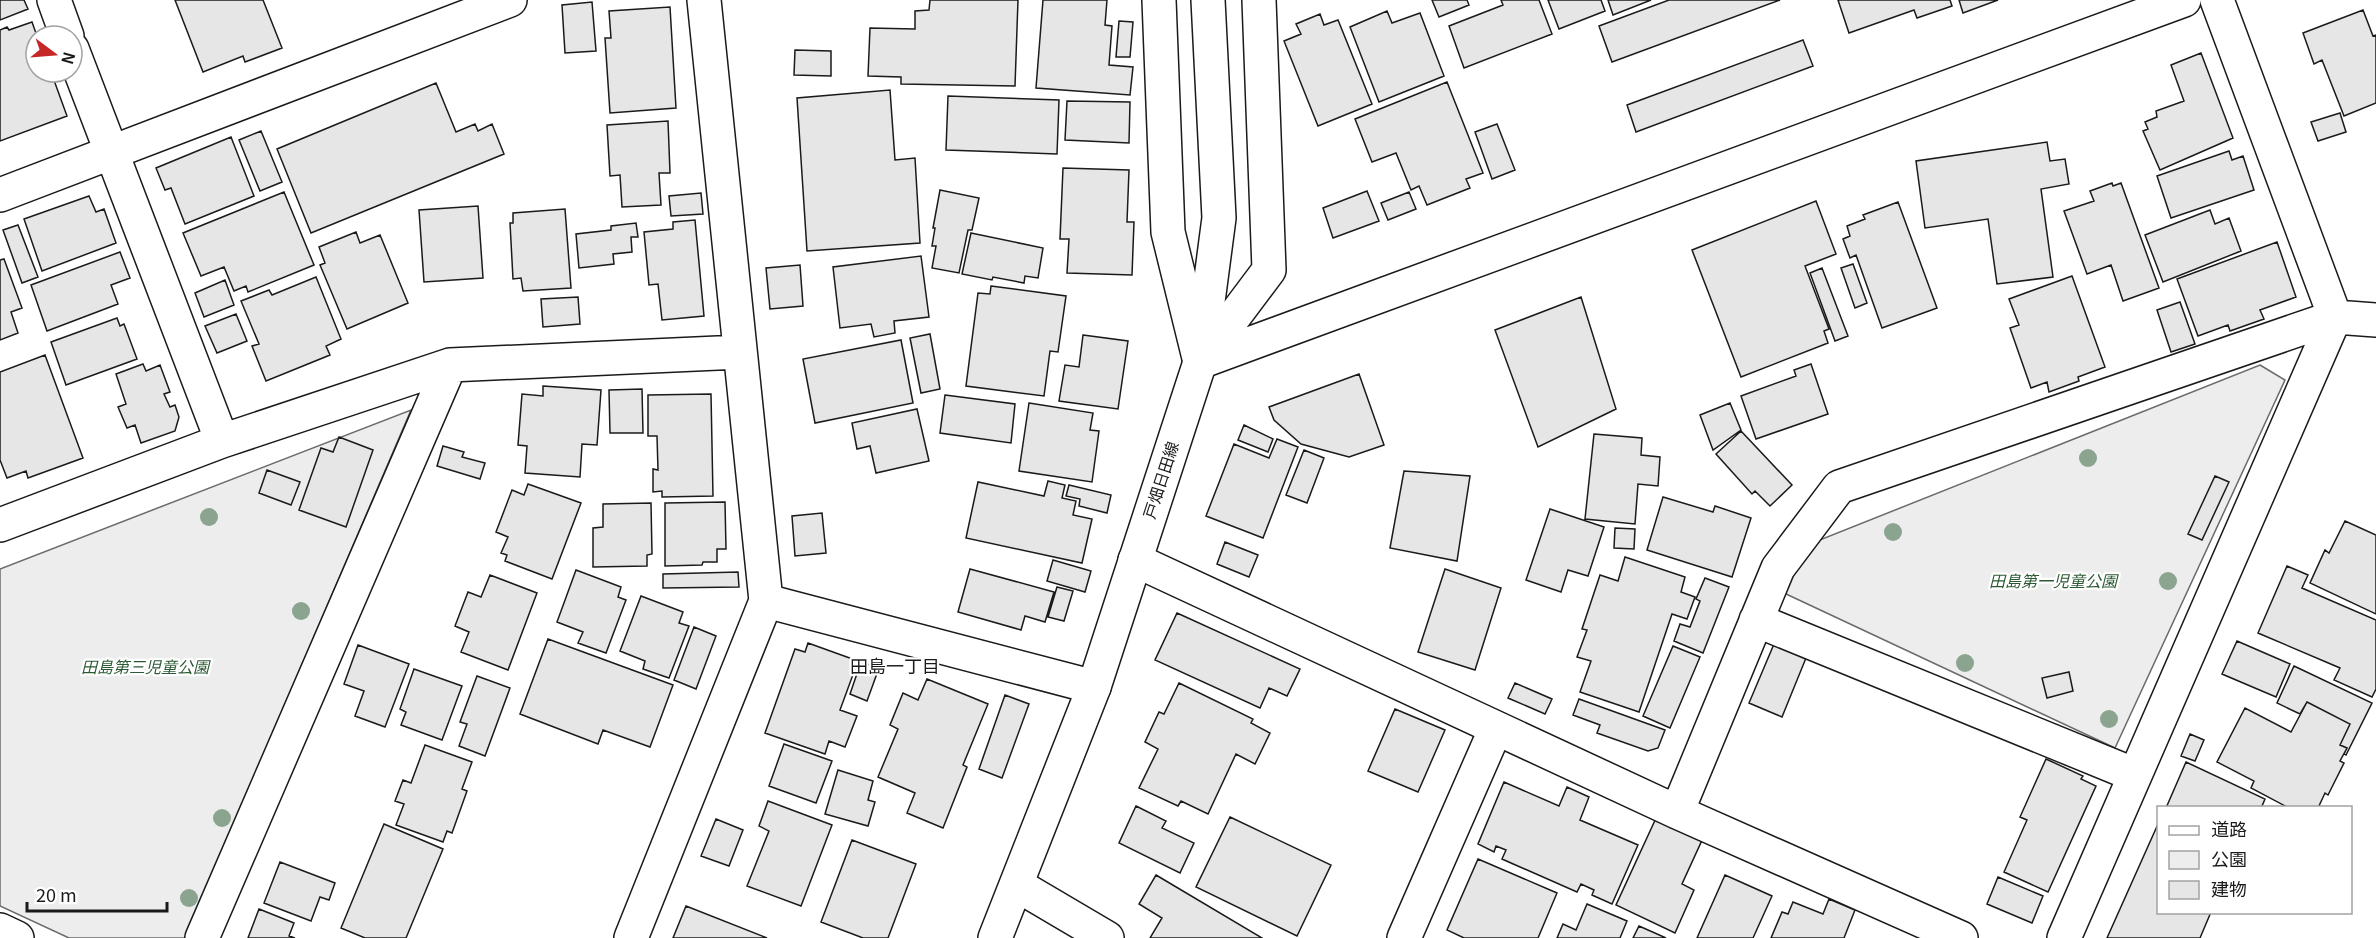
<svg xmlns="http://www.w3.org/2000/svg" width="2376" height="938" font-family="Georgia,'Noto Sans JP',serif">
<rect width="100%" height="100%" fill="#fff"/>
<path fill="#ededed" stroke="#6a6a6a" stroke-width="1.5" d="M 2260,365 L 2285,380 L 2115,748 L 1784,593 L 1797,549 Z
M 411,410 L 185,938 L 69,938 L 0,906 L 0,569 Z"/>
<path fill="#e6e6e6" stroke="#1a1a1a" stroke-width="1.5" d="M 0,0 L 24,0 L 28,9 L 0,20 Z
M 175,0 L 263,0 L 282,48 L 245,62 L 243,56 L 203,72 Z
M 930,0 L 1018,0 L 1015,86 L 901,84 L 901,77 L 868,76 L 870,28 L 915,29 L 915,11 L 929,10 Z
M 1043,0 L 1107,0 L 1105,25 L 1112,26 L 1109,65 L 1133,67 L 1130,95 L 1036,88 Z
M 1432,0 L 1467,0 L 1469,5 L 1439,17 Z
M 1501,0 L 1539,0 L 1552,34 L 1464,68 L 1449,26 L 1503,5 Z
M 1548,0 L 1601,0 L 1605,11 L 1559,29 Z
M 1608,0 L 1651,0 L 1613,15 Z
M 1669,0 L 1780,0 L 1612,62 L 1599,26 Z
M 1838,0 L 1950,0 L 1952,6 L 1917,18 L 1914,10 L 1849,33 Z
M 1959,0 L 1998,0 L 1963,13 Z
M 592,2 L 596,51 L 565,53 L 562,5 Z
M 670,7 L 676,108 L 610,113 L 605,38 L 611,38 L 609,11 Z
M 2363,10 L 2373,36 L 2376,35 L 2376,103 L 2344,116 L 2322,60 L 2314,64 L 2303,33 Z
M 1387,11 L 1392,23 L 1420,13 L 1444,76 L 1379,102 L 1350,27 Z
M 1320,14 L 1324,25 L 1338,20 L 1372,104 L 1318,126 L 1284,41 L 1301,34 L 1296,24 Z
M 1119,21 L 1133,22 L 1130,57 L 1116,57 Z
M 32,22 L 37,36 L 36,72 L 51,72 L 67,116 L 0,141 L 0,30 L 7,27 L 9,30 Z
M 1803,40 L 1813,66 L 1636,132 L 1627,105 Z
M 795,50 L 831,51 L 831,76 L 794,75 Z
M 2201,53 L 2233,138 L 2160,170 L 2143,131 L 2148,129 L 2145,122 L 2157,117 L 2156,111 L 2184,101 L 2171,65 Z
M 1447,82 L 1483,173 L 1466,179 L 1470,188 L 1427,205 L 1419,186 L 1411,190 L 1396,153 L 1372,162 L 1355,119 Z
M 436,83 L 456,132 L 475,124 L 478,131 L 492,124 L 504,154 L 311,233 L 277,149 Z
M 890,90 L 895,160 L 915,158 L 920,243 L 807,251 L 797,98 Z
M 948,96 L 1059,100 L 1057,154 L 946,150 Z
M 1067,101 L 1130,102 L 1129,143 L 1065,140 Z
M 2340,113 L 2346,132 L 2318,141 L 2311,122 Z
M 668,121 L 670,173 L 659,173 L 661,205 L 622,207 L 620,175 L 610,176 L 607,125 Z
M 1497,124 L 1515,170 L 1492,179 L 1475,132 Z
M 261,131 L 282,182 L 260,191 L 239,140 Z
M 231,137 L 254,196 L 185,224 L 171,188 L 165,190 L 156,168 Z
M 2047,142 L 2050,161 L 2065,159 L 2069,184 L 2041,189 L 2053,277 L 1997,284 L 1988,219 L 1925,228 L 1916,161 Z
M 2229,151 L 2232,160 L 2243,156 L 2254,190 L 2171,218 L 2157,176 Z
M 1063,168 L 1129,170 L 1127,222 L 1134,222 L 1132,275 L 1067,273 L 1069,239 L 1060,239 Z
M 2112,183 L 2113,186 L 2121,183 L 2159,288 L 2123,301 L 2111,265 L 2087,274 L 2064,211 L 2094,201 L 2090,191 Z
M 940,190 L 979,198 L 972,230 L 968,230 L 959,273 L 932,268 L 936,246 L 932,246 L 935,228 L 933,228 Z
M 1367,191 L 1379,221 L 1333,238 L 1323,208 Z
M 284,192 L 314,265 L 248,292 L 246,286 L 234,291 L 224,267 L 201,276 L 183,233 Z
M 1409,192 L 1416,209 L 1388,220 L 1381,203 Z
M 701,193 L 703,214 L 671,216 L 669,196 Z
M 89,196 L 96,212 L 104,209 L 116,243 L 42,271 L 24,219 Z
M 1816,201 L 1836,254 L 1805,266 L 1829,329 L 1824,331 L 1828,343 L 1741,377 L 1692,250 Z
M 1898,202 L 1937,308 L 1882,328 L 1856,255 L 1850,258 L 1843,239 L 1850,236 L 1847,226 L 1865,219 L 1863,215 Z
M 478,206 L 483,278 L 424,282 L 419,210 Z
M 565,209 L 571,288 L 523,291 L 521,278 L 513,279 L 510,223 L 513,223 L 513,213 Z
M 2210,210 L 2215,224 L 2229,218 L 2241,251 L 2163,282 L 2145,235 Z
M 695,220 L 704,316 L 662,320 L 658,284 L 649,285 L 644,232 L 673,229 L 673,222 Z
M 636,223 L 638,237 L 631,237 L 632,252 L 613,254 L 614,264 L 579,268 L 576,234 L 611,230 L 611,226 Z
M 18,225 L 38,277 L 22,283 L 3,230 Z
M 356,232 L 360,243 L 380,235 L 408,303 L 347,329 L 320,265 L 325,263 L 319,247 Z
M 971,233 L 1043,248 L 1038,278 L 1025,276 L 1024,283 L 993,277 L 992,280 L 962,274 Z
M 2277,242 L 2296,297 L 2260,310 L 2264,319 L 2230,331 L 2228,325 L 2198,336 L 2177,279 Z
M 120,252 L 130,278 L 111,285 L 118,304 L 47,331 L 31,285 Z
M 921,256 L 929,317 L 894,321 L 895,333 L 874,337 L 871,324 L 840,328 L 833,267 Z
M 4,259 L 22,308 L 11,312 L 18,333 L 0,340 L 0,260 Z
M 1853,264 L 1867,303 L 1855,308 L 1841,268 Z
M 800,265 L 803,306 L 770,309 L 766,268 Z
M 1822,268 L 1848,336 L 1835,341 L 1810,273 Z
M 2072,276 L 2105,367 L 2078,377 L 2079,381 L 2049,392 L 2047,382 L 2031,388 L 2010,328 L 2019,325 L 2009,299 Z
M 316,277 L 341,339 L 326,346 L 330,355 L 266,381 L 252,346 L 259,344 L 241,301 L 269,290 L 272,295 Z
M 225,280 L 234,305 L 204,317 L 195,293 Z
M 991,286 L 1066,296 L 1058,352 L 1050,351 L 1044,396 L 966,386 L 978,293 L 990,294 Z
M 578,297 L 580,324 L 543,327 L 541,299 Z
M 1581,297 L 1616,409 L 1538,447 L 1495,330 Z
M 2180,302 L 2195,344 L 2171,352 L 2157,310 Z
M 236,314 L 247,341 L 217,353 L 205,326 Z
M 117,318 L 120,326 L 124,324 L 137,359 L 66,385 L 51,342 Z
M 930,334 L 940,389 L 921,393 L 910,338 Z
M 1083,335 L 1128,341 L 1118,409 L 1059,401 L 1065,365 L 1079,367 Z
M 901,340 L 913,403 L 815,423 L 803,359 Z
M 45,355 L 83,458 L 28,478 L 26,471 L 7,478 L 0,460 L 0,372 Z
M 143,364 L 146,371 L 160,365 L 170,392 L 164,394 L 170,407 L 175,405 L 179,417 L 175,431 L 141,443 L 135,425 L 127,428 L 118,407 L 126,404 L 116,374 Z
M 1811,364 L 1828,414 L 1756,439 L 1741,396 L 1796,376 L 1794,370 Z
M 1359,374 L 1384,445 L 1349,457 L 1301,444 L 1274,420 L 1269,407 Z
M 543,386 L 601,390 L 597,445 L 582,444 L 580,477 L 525,473 L 527,446 L 518,445 L 522,394 L 543,396 Z
M 642,389 L 643,433 L 610,433 L 609,390 Z
M 711,394 L 713,496 L 662,497 L 662,491 L 653,492 L 653,469 L 658,470 L 657,436 L 648,436 L 648,395 Z
M 945,395 L 1015,404 L 1011,443 L 940,433 Z
M 1029,403 L 1093,413 L 1090,430 L 1099,431 L 1092,482 L 1019,471 Z
M 1730,403 L 1741,430 L 1713,450 L 1700,415 Z
M 917,409 L 929,461 L 876,473 L 870,446 L 857,449 L 852,423 Z
M 1244,425 L 1273,439 L 1268,452 L 1238,440 Z
M 1741,431 L 1792,485 L 1770,506 L 1755,491 L 1752,494 L 1716,454 Z
M 1594,434 L 1642,438 L 1641,455 L 1660,457 L 1658,486 L 1638,484 L 1635,524 L 1585,519 Z
M 339,437 L 373,450 L 346,527 L 299,510 L 321,448 L 333,452 Z
M 1277,439 L 1298,447 L 1263,538 L 1206,516 L 1234,444 L 1269,458 Z
M 443,446 L 464,452 L 462,457 L 485,463 L 480,479 L 437,466 Z
M 1304,450 L 1324,458 L 1307,503 L 1286,495 Z
M 267,470 L 300,482 L 291,505 L 259,493 Z
M 1404,471 L 1470,476 L 1457,561 L 1390,548 Z
M 2215,476 L 2229,482 L 2202,540 L 2188,534 Z
M 1048,481 L 1065,485 L 1062,498 L 1076,501 L 1073,515 L 1092,519 L 1082,563 L 966,538 L 978,482 L 1044,496 Z
M 528,484 L 581,503 L 552,579 L 505,561 L 507,555 L 501,553 L 508,537 L 496,532 L 512,490 L 524,495 Z
M 1069,485 L 1111,495 L 1107,513 L 1079,506 L 1080,499 L 1066,496 Z
M 1663,497 L 1713,512 L 1715,506 L 1751,518 L 1732,577 L 1647,550 Z
M 725,502 L 726,549 L 717,549 L 717,562 L 703,562 L 702,565 L 665,566 L 665,503 Z
M 651,503 L 652,554 L 647,555 L 647,566 L 593,567 L 593,528 L 603,527 L 603,504 Z
M 1550,509 L 1604,527 L 1588,576 L 1568,570 L 1561,592 L 1526,580 Z
M 822,513 L 826,553 L 795,556 L 792,516 Z
M 2345,521 L 2376,535 L 2376,614 L 2310,583 L 2325,550 L 2329,553 Z
M 1615,528 L 1635,529 L 1634,549 L 1614,548 Z
M 1225,542 L 1258,555 L 1249,577 L 1217,564 Z
M 1625,557 L 1685,577 L 1681,592 L 1695,597 L 1687,619 L 1672,614 L 1639,712 L 1580,692 L 1591,661 L 1577,657 L 1587,630 L 1582,629 L 1600,575 L 1618,581 Z
M 1053,560 L 1091,571 L 1085,592 L 1047,581 Z
M 2287,566 L 2308,575 L 2302,588 L 2376,620 L 2376,689 L 2372,697 L 2334,680 L 2340,668 L 2258,633 Z
M 970,569 L 1054,592 L 1045,622 L 1025,616 L 1021,630 L 958,612 Z
M 1445,569 L 1501,588 L 1475,670 L 1418,652 Z
M 576,570 L 621,587 L 618,597 L 626,600 L 606,653 L 578,643 L 583,632 L 557,622 Z
M 738,572 L 739,587 L 663,588 L 663,574 Z
M 490,575 L 537,593 L 508,670 L 461,652 L 469,632 L 455,626 L 468,592 L 481,597 Z
M 1705,578 L 1729,587 L 1703,653 L 1674,641 L 1680,624 L 1690,627 L 1700,601 L 1696,599 Z
M 1057,587 L 1073,591 L 1064,621 L 1048,617 Z
M 641,596 L 683,612 L 679,623 L 689,626 L 669,678 L 643,669 L 645,661 L 620,651 Z
M 1177,613 L 1300,669 L 1287,696 L 1269,688 L 1260,708 L 1155,660 Z
M 694,627 L 716,636 L 696,689 L 674,680 Z
M 548,639 L 673,685 L 650,747 L 603,730 L 598,744 L 520,714 Z
M 2237,641 L 2290,664 L 2276,697 L 2222,674 Z
M 808,643 L 858,661 L 840,710 L 857,716 L 845,747 L 829,741 L 825,754 L 765,733 L 795,649 L 805,652 Z
M 1774,644 L 1806,658 L 1782,717 L 1749,703 Z
M 358,645 L 409,664 L 385,727 L 355,716 L 364,691 L 344,684 Z
M 1673,646 L 1700,657 L 1670,728 L 1643,716 Z
M 861,662 L 879,668 L 867,701 L 850,694 Z
M 2294,666 L 2372,703 L 2346,755 L 2344,754 L 2347,748 L 2340,745 L 2350,724 L 2307,702 L 2300,714 L 2277,703 Z
M 414,669 L 462,686 L 442,740 L 401,725 L 406,712 L 400,709 Z
M 2069,672 L 2073,691 L 2047,698 L 2042,678 Z
M 477,676 L 510,688 L 485,756 L 459,746 L 467,724 L 460,722 Z
M 927,679 L 988,704 L 963,765 L 967,767 L 943,828 L 907,813 L 915,793 L 878,777 L 898,729 L 890,725 L 903,693 L 918,700 Z
M 1179,683 L 1253,719 L 1251,723 L 1270,733 L 1255,764 L 1236,754 L 1208,814 L 1181,801 L 1178,806 L 1139,788 L 1158,749 L 1145,742 L 1159,712 L 1164,714 Z
M 1515,683 L 1552,699 L 1545,714 L 1508,698 Z
M 1005,695 L 1029,704 L 1002,778 L 979,769 Z
M 1579,699 L 1665,730 L 1658,748 L 1648,751 L 1597,733 L 1600,725 L 1573,715 Z
M 2307,702 L 2350,724 L 2340,745 L 2347,748 L 2340,761 L 2344,763 L 2328,795 L 2325,793 L 2318,808 L 2289,808 L 2251,788 L 2254,781 L 2217,762 L 2245,708 L 2291,732 Z
M 1395,709 L 1445,730 L 1418,792 L 1368,771 Z
M 2190,734 L 2204,740 L 2195,761 L 2181,756 Z
M 784,744 L 832,761 L 816,803 L 769,786 Z
M 425,745 L 472,762 L 462,789 L 467,791 L 452,833 L 447,831 L 443,842 L 396,825 L 404,804 L 395,801 L 403,780 L 411,783 Z
M 2046,759 L 2083,776 L 2081,779 L 2096,786 L 2048,892 L 2004,872 L 2027,820 L 2020,817 Z
M 2186,762 L 2265,799 L 2262,806 L 2265,808 L 2166,808 Z
M 838,770 L 873,781 L 868,800 L 875,802 L 868,826 L 825,814 Z
M 1504,782 L 1559,806 L 1567,787 L 1589,797 L 1580,820 L 1638,845 L 1612,904 L 1592,895 L 1594,890 L 1581,884 L 1577,892 L 1502,859 L 1506,850 L 1496,846 L 1494,852 L 1478,844 Z
M 768,801 L 832,825 L 801,906 L 747,886 L 769,831 L 759,826 Z
M 1136,806 L 1166,821 L 1162,828 L 1194,843 L 1180,873 L 1119,843 Z
M 1657,816 L 1703,838 L 1682,884 L 1694,890 L 1675,933 L 1616,905 Z
M 1230,817 L 1331,865 L 1297,936 L 1196,887 Z
M 716,819 L 743,830 L 729,866 L 701,856 Z
M 384,824 L 443,849 L 406,938 L 365,938 L 341,928 Z
M 2158,824 L 2158,912 L 2211,912 L 2200,938 L 2107,938 Z
M 852,840 L 916,864 L 888,938 L 863,938 L 821,922 Z
M 1478,859 L 1557,893 L 1538,938 L 1464,938 L 1447,930 Z
M 280,862 L 335,883 L 329,900 L 320,897 L 311,921 L 264,903 Z
M 1156,875 L 1262,938 L 1150,938 L 1162,918 L 1139,904 Z
M 1725,875 L 1772,896 L 1753,938 L 1697,938 Z
M 1998,877 L 2043,896 L 2032,923 L 1987,904 Z
M 1829,899 L 1855,910 L 1844,938 L 1771,938 L 1782,912 L 1788,914 L 1793,902 L 1823,914 Z
M 1587,904 L 1627,921 L 1620,938 L 1557,938 L 1563,924 L 1576,930 Z
M 686,906 L 767,938 L 673,938 Z
M 259,909 L 294,923 L 289,936 L 295,938 L 248,938 Z
M 1639,926 L 1666,938 L 1633,938 Z"/>
<g fill="none" stroke-linecap="round" stroke-linejoin="round">
<g stroke="#1a1a1a" stroke-width="36">
<path id="minor" d="M 54,0 L 67,36
M 1159,0 L 1168,232 L 1200,362
M 72,49 L 222,441
M 0,195 L 510,0
M 1200,362 L 2184,0
M 1200,362 L 1269,270 L 1259,0
M 0,525 L 222,441 L 450,365 L 740,352
M 1135,560 L 1677,812 L 1961,938
M 766,601 L 1094,687
M 1756,620 L 2135,775
M 1677,812 L 1778,568 L 1839,487 L 2335,317 L 2217,0
M 1017,885 L 1107,938
M 0,930 L 17,938
M 202,938 L 450,365
M 631,938 L 766,601 L 704,0
M 1404,938 L 1496,728
M 2064,938 L 2335,317 L 2376,320"/>
</g>
<g stroke="#1a1a1a" stroke-width="36">
<path id="major" d="M 995,938 L 1094,687 L 1200,362 L 1219,218 L 1208,0"/>
</g>
<use href="#minor" stroke="#fff" stroke-width="33"/>
<use href="#major" stroke="#fff" stroke-width="33"/>
</g>
<g fill="#8aa48f">
<circle cx="2088" cy="458" r="9"/>
<circle cx="209" cy="517" r="9"/>
<circle cx="1893" cy="532" r="9"/>
<circle cx="2168" cy="581" r="9"/>
<circle cx="301" cy="611" r="9"/>
<circle cx="1965" cy="663" r="9"/>
<circle cx="2109" cy="719" r="9"/>
<circle cx="222" cy="818" r="9"/>
<circle cx="189" cy="898" r="9"/>
</g>
<g text-anchor="middle" stroke-width="4.5" stroke-linejoin="round" paint-order="stroke">
<g font-size="16" fill="#1a1a1a" stroke="#fff">
<text transform="translate(1161 480) rotate(-72)" y="6">戸畑日田線</text>
</g>
<g font-size="16" font-style="italic" fill="#2b5a34" stroke="#fff">
<text x="2053" y="587">田島第一児童公園</text>
<text x="145" y="673">田島第三児童公園</text>
</g>
<g font-size="18" fill="#1a1a1a" stroke="#fff">
<text x="895" y="673">田島一丁目</text>
</g>
</g>
<rect x="2157" y="806" width="195" height="108" fill="#ffffff" stroke="#a3a3a3" stroke-width="1.5"/>
<rect x="2169" y="826" width="30" height="9" fill="#ffffff" stroke="#a3a3a3" stroke-width="1.5"/>
<text x="2211" y="836" font-size="18" fill="#1a1a1a">道路</text>
<rect x="2169" y="851" width="30" height="18" fill="#ededed" stroke="#a3a3a3" stroke-width="1.5"/>
<text x="2211" y="866" font-size="18" fill="#1a1a1a">公園</text>
<rect x="2169" y="881" width="30" height="18" fill="#e6e6e6" stroke="#a3a3a3" stroke-width="1.5"/>
<text x="2211" y="896" font-size="18" fill="#1a1a1a">建物</text>
<g transform="translate(54 54) rotate(106)"><circle r="28" fill="#ffffff" stroke="#a3a3a3" stroke-width="1.5"/>
<path d="M0-4.5L10 22L0 15L-10 22Z" fill="#c62828"/>
<text y="-9" font-size="16" font-weight="bold" text-anchor="middle" fill="#1a1a1a">N</text>
</g>
<path d="M27 902v9h140v-9" fill="none" stroke="#1a1a1a" stroke-width="3"/>
<text x="36" y="902" font-size="18" fill="#1a1a1a" stroke="#ffffff" stroke-width="4.5" paint-order="stroke">20 m</text>
</svg>
